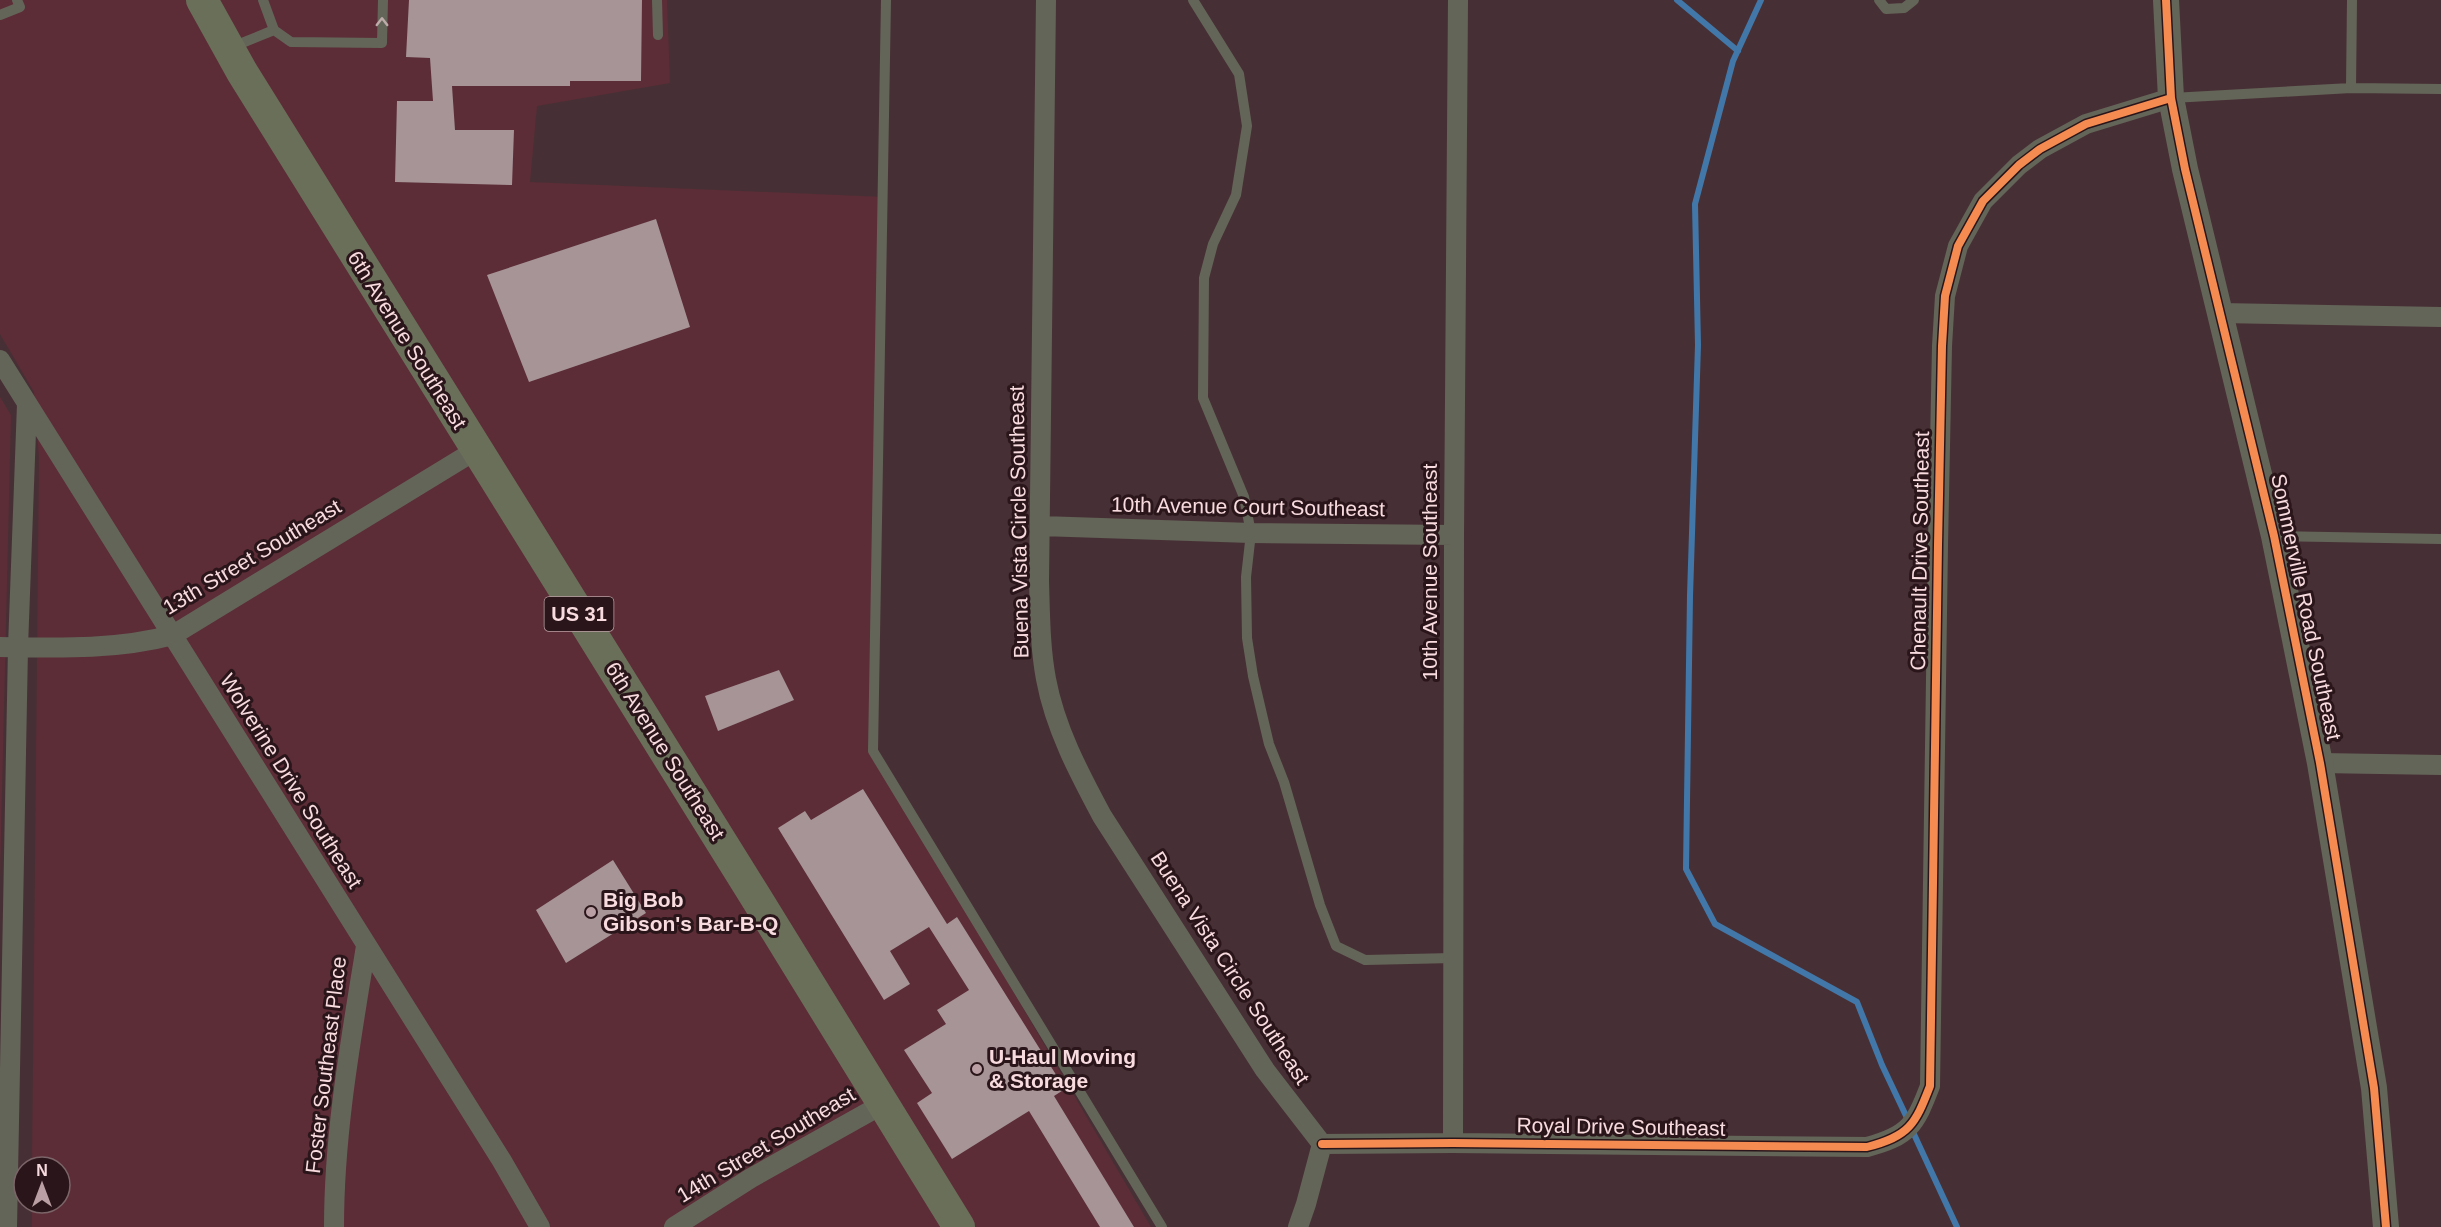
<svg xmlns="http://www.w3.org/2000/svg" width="2441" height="1227" font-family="Helvetica,sans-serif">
<rect width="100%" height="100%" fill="#473035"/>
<path fill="#5c2d37" d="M 0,0 L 667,0 L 670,83 L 537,106 L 530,182 L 884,197 L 873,752 L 1151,1227 L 32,1227 L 32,1203 L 60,1203 L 60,1167 L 32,1167 L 39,458 L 34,392 L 0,334 Z
M 0,397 L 11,415 L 0,876 Z"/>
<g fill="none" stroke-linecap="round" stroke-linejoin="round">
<path stroke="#4278a9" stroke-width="6" d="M 1677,0 L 1738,51
M 1761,0 L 1733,61 L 1695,204 L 1698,345 L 1690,596 L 1686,869 L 1715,924 L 1857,1002 L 1882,1065 L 1908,1120
M 1912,1130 L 1957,1227"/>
</g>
<path fill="#a69497" d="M 409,0 L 642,0 L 641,81 L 570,81 L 570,86 L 452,86 L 455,130 L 514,130 L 512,185 L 395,182 L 397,101 L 433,101 L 430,58 L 406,57 Z
M 656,219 L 690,327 L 529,382 L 487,275 Z
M 779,670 L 794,700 L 718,731 L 705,696 Z
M 863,789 L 947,924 L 957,917 L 1065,1089 L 1054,1096 L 1134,1227 L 1100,1227 L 1029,1111 L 952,1159 L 917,1103 L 932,1093 L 904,1050 L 946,1024 L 937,1010 L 969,990 L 929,927 L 890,951 L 910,984 L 884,1000 L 778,828 L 805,811 L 811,820 Z
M 613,860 L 646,913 L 566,963 L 536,910 Z"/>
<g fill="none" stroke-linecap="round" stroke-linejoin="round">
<path stroke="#646559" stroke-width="10" d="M 657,0 L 658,35
M 886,0 L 873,751 L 1162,1227
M 1193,0 L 1239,74 L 1247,126 L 1236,195 L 1213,244 L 1204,278 L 1203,398 L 1244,497 L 1251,533 L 1246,577 L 1247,638 L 1253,676 L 1269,744 L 1284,782 L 1320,905 L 1336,946 L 1365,960 L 1453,958
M 1879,0 L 1886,9 L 1904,8 L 1914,0
M 2352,0 L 2351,88 L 2441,89
M 0,15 L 20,7 L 17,0
M 274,30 L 291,42 L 382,43 L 383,0
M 232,47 L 274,30 L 263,0
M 2172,98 L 2351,88
M 2274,536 L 2441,539"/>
<path stroke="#646559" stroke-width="20" d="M 1046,0 L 1039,581 C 1040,614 1040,647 1046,679 C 1055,728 1079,773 1102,816 L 1265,1070 L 1322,1144
M 2220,313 L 2441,317
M 0,360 L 502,1161 L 540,1227
M 1041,526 L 1251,533 L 1454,535
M 0,647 C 58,648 116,650 173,635 L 476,450
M 2320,763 L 2441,765
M 1453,1143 L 1454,535 L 1458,0
M 1322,1144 L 1453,1143 L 1867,1147 C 1909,1136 1915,1125 1930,1086 L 1938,545 L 1942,346 L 1945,296 L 1958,246 L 1983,201 L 2019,165 L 2040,149 L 2086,124 L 2171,98
M 7,1227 L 18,647 L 27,404
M 334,1227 C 334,1132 351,1039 366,946
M 674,1227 L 751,1178 L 883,1104
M 1298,1227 L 1306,1204 L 1322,1144"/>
<path stroke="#646559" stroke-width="26" d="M 2166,0 L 2171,98 L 2185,169 L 2274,536 L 2320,763 L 2374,1088 L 2386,1227"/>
<path stroke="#6a6f5a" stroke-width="32" d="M 202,0 L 242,72 L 755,896 L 959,1227"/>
<g stroke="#2a161a" stroke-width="11">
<path id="cycleway" d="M 2166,0 L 2171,98 L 2185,169 L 2274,536 L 2320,763 L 2374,1088 L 2386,1227
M 1322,1144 L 1453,1143 L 1867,1147 C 1909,1136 1915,1125 1930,1086 L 1938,545 L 1942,346 L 1945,296 L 1958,246 L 1983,201 L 2019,165 L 2040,149 L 2086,124 L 2171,98"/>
</g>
<use href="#cycleway" stroke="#f68b52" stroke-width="8"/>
</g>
<defs><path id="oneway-chevron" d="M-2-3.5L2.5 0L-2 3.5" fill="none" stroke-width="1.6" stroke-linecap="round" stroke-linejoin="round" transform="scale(1.5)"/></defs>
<use stroke="#bdaca9" href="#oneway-chevron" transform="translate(382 22) rotate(-90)"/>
<g fill="#ba9fa4" stroke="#2a161a" stroke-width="2">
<circle cx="591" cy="912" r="6"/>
<circle cx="977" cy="1069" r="6"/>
</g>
<g text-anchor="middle" stroke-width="6" stroke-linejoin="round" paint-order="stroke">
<rect fill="#2a161a" stroke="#baa0a4" stroke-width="1.5" x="544.5" y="597" width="69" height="34" rx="4.5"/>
<g font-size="20" font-weight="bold" fill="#f8dbdf">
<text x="579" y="621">US 31</text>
</g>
<g font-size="21" fill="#f8dbdf" stroke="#2a161a">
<text transform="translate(407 340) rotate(58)" y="7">6th Avenue Southeast</text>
<text transform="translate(1248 507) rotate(1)" y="7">10th Avenue Court Southeast</text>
<text transform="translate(1019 522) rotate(-91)" y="7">Buena Vista Circle Southeast</text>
<text transform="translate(1920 551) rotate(-89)" y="7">Chenault Drive Southeast</text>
<text transform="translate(252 557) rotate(-31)" y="7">13th Street Southeast</text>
<text transform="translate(1430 572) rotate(-90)" y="7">10th Avenue Southeast</text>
<text transform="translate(2306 607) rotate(78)" y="7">Sommerville Road Southeast</text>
<text transform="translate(665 751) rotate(58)" y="7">6th Avenue Southeast</text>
<text transform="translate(291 781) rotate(58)" y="7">Wolverine Drive Southeast</text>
<text transform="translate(1230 968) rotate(57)" y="7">Buena Vista Circle Southeast</text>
<text transform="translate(326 1065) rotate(-83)" y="7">Foster Southeast Place</text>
<text transform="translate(1621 1127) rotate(1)" y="7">Royal Drive Southeast</text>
<text transform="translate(766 1145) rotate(-31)" y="7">14th Street Southeast</text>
</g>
<g font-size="21" font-weight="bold" fill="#f8dbdf" stroke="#2a161a" text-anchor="start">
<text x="603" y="907">Big Bob<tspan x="603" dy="24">Gibson's Bar-B-Q</tspan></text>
<text x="989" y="1064">U-Haul Moving<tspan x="989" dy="24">&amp; Storage</tspan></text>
</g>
</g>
<g transform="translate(42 1185)"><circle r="28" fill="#2a161a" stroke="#7c6569" stroke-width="1.5"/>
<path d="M0-4.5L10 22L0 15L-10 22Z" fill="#ba9fa4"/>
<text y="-9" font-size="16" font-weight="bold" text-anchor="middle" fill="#f8dbdf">N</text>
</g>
</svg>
